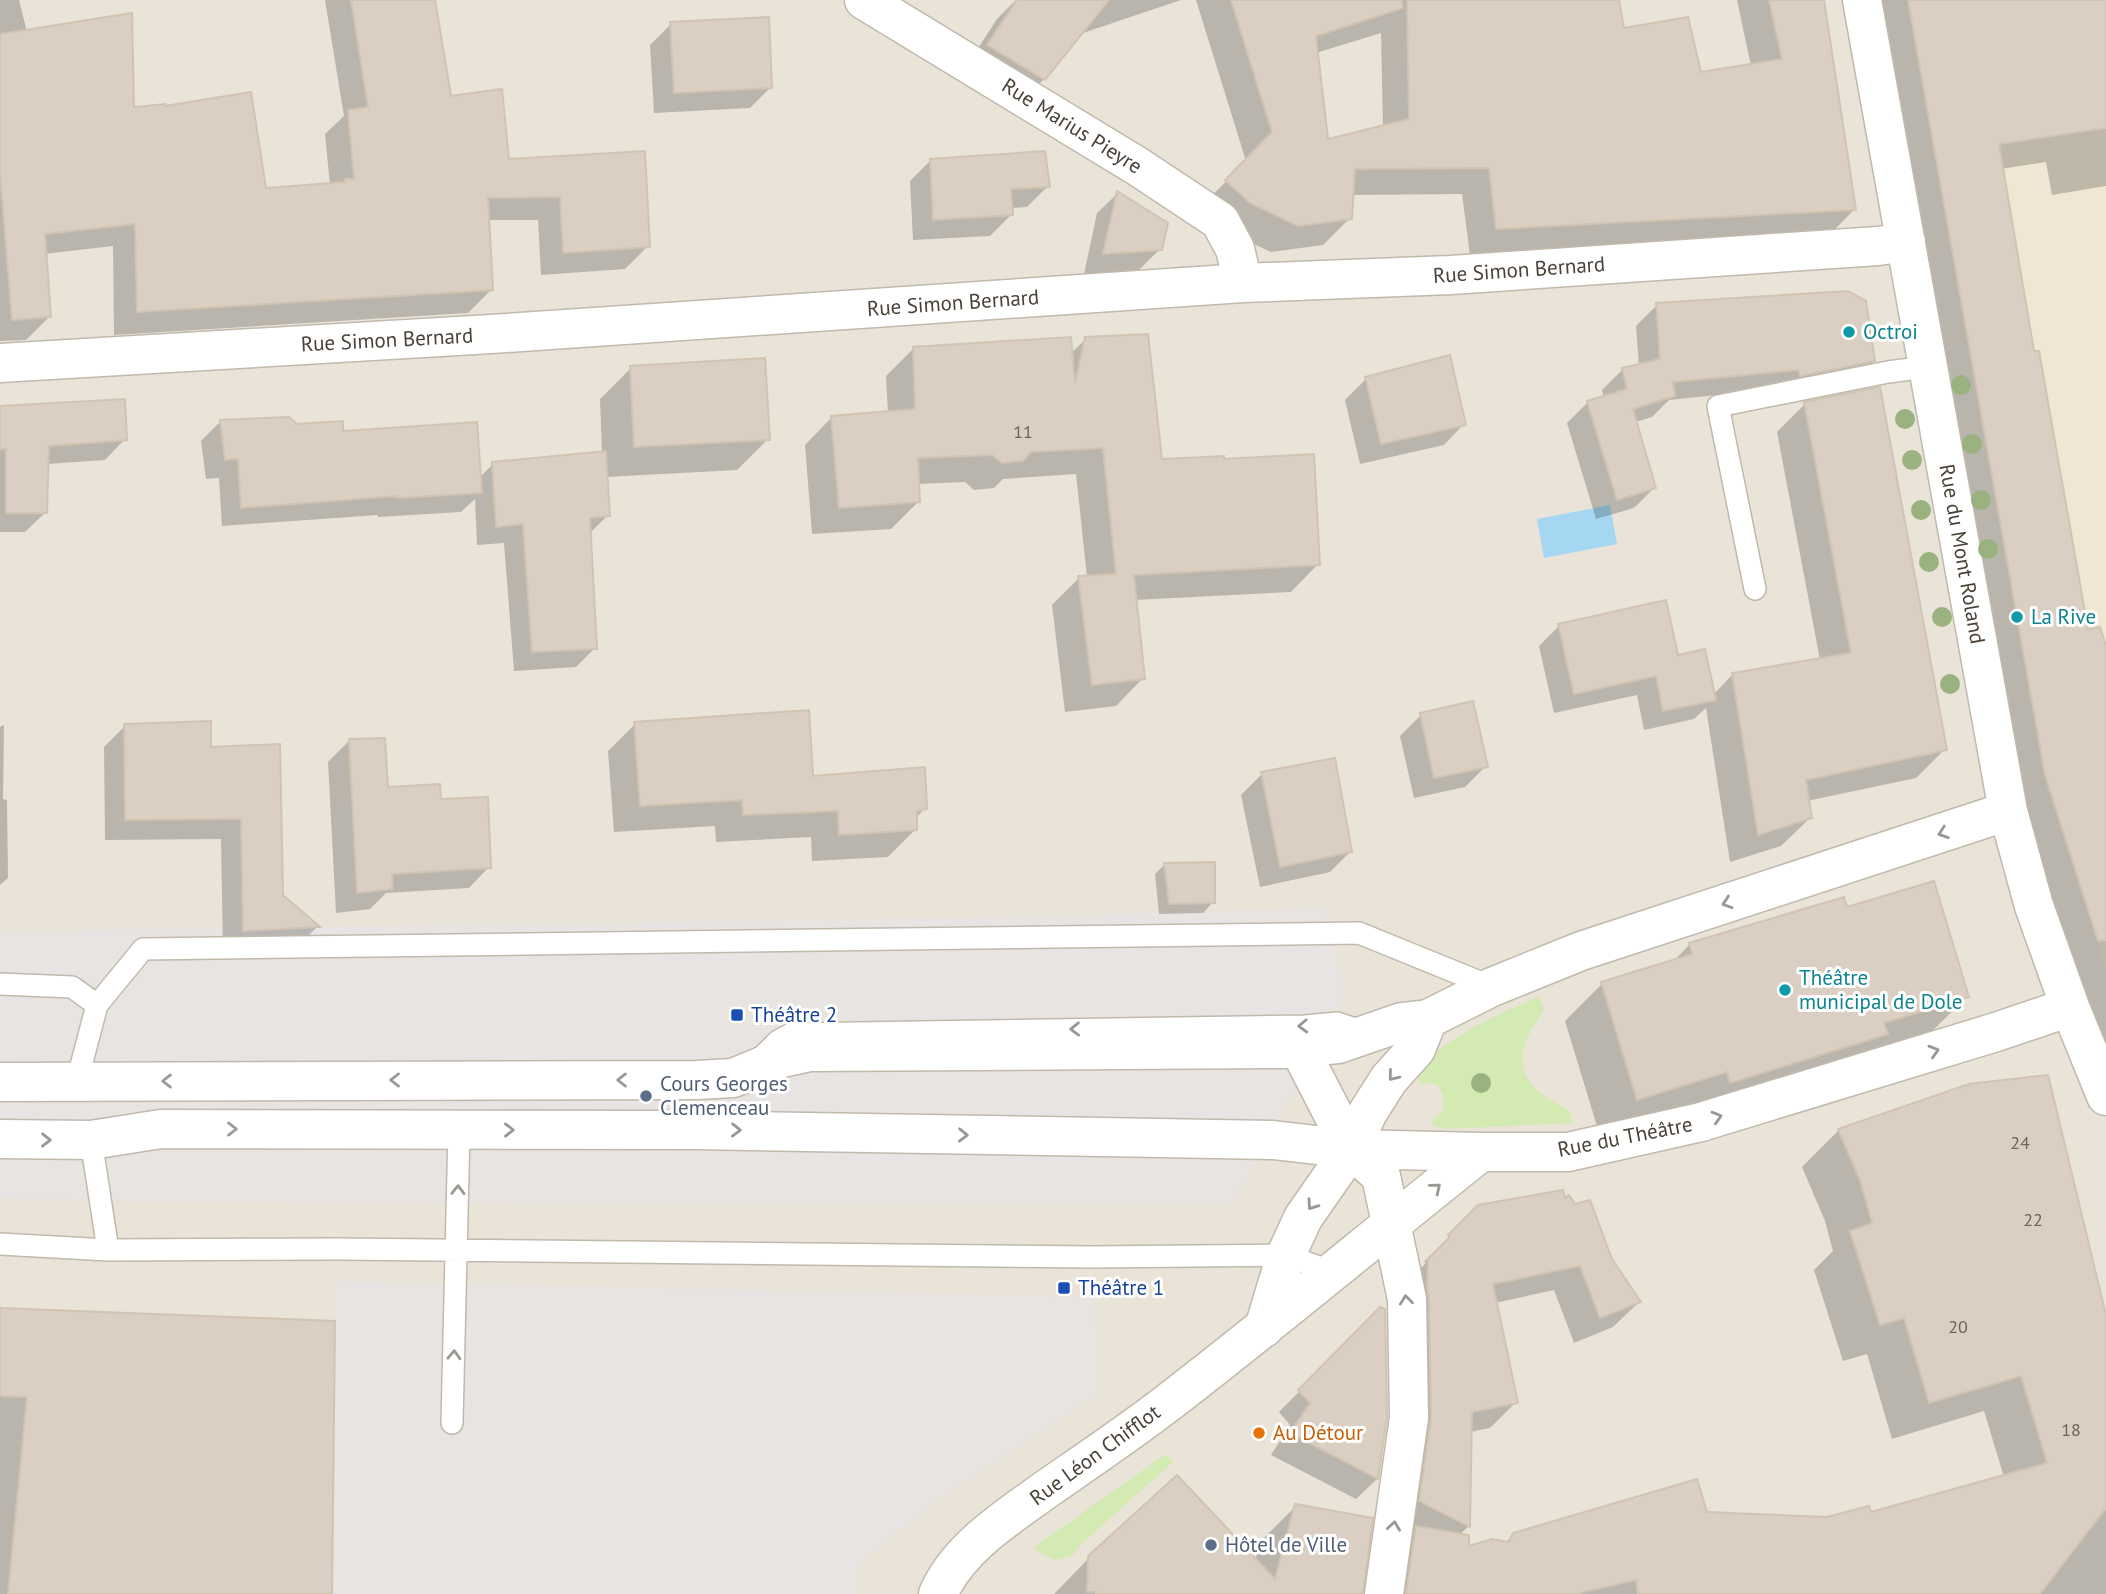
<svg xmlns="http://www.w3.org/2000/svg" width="2106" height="1594" font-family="'PT Sans',sans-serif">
<rect width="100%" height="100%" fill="#f5f1ea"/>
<path fill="#e9e3d8" d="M 0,0 L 2106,0 L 2106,1594 L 0,1594 Z"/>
<path fill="#efe6d4" d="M 1908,0 L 2106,0 L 2106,968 L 2045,775 Z"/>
<path fill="#d4eab3" d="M 1539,997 L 1544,1009 C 1526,1037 1508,1065 1540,1093 C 1549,1100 1560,1105 1569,1110 L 1573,1123 L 1448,1129 L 1434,1126 L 1431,1121 C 1445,1112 1447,1101 1439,1087 L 1432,1083 L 1420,1084 L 1417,1073 C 1435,1042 1506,1010 1539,997 Z
M 1166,1454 L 1173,1462 L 1079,1546 L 1073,1555 L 1055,1560 L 1042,1554 L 1034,1547 Z"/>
<path fill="#e7e4e2" d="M 1326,908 L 1346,995 L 1232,1206 L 151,1202 L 0,1198 L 0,931 L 1002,917 Z
M 335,1281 L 1094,1297 L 1100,1393 L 941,1498 L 860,1563 L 858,1594 L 332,1594 Z"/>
<path fill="#a6d7f2" d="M 1610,505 L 1617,544 L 1544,558 L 1537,519 Z"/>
<path fill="#0003" fill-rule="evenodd" d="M 0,0 L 19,0 L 27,32 L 132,109 L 265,190 L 330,185 L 325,134 L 344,116 L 325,0 L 434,0 L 450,98 L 508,161 L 648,246 L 625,269 L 541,275 L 538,220 L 488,220 L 491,290 L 468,313 L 114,335 L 113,246 L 44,254 L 49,317 L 26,340 L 0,341 Z
M 1016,0 L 1181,0 L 1080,34 L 1044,79 L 1017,106 L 962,73 L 997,19 Z
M 1196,0 L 1537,0 L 1700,74 L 1751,66 L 1737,0 L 1822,0 L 1854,210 L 1827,237 L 1470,255 L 1462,194 L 1352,195 L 1350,218 L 1323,245 L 1271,252 L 1223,230 L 1200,208 L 1246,161 ZM 1381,33 L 1383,127 L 1327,141 L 1316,53 Z
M 1872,0 L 2106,0 L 2106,186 L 2052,195 L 2046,162 L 2001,169 L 2033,353 L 2087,631 L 2106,652 L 2106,1092 L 2015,806 Z
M 671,24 L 771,87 L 750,108 L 654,113 L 650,45 Z
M 931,160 L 1048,186 L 1027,207 L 1011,208 L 1011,215 L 990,236 L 913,240 L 910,181 Z
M 1118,193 L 1160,249 L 1139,270 L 1084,274 L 1097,213 Z
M 1657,305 L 1874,361 L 1853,381 L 1669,400 L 1652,417 L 1635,422 L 1654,488 L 1634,508 L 1596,519 L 1567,423 L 1588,402 L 1604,398 L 1602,390 L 1623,369 L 1639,366 L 1636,326 Z
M 1086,339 L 1160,461 L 1318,564 L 1291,592 L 1135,600 L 1143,678 L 1116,706 L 1065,712 L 1052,605 L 1079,578 L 1087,577 L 1076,474 L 1003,479 L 994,488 L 974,490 L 965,482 L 918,484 L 919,501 L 891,529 L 812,534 L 805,445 L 832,417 L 888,413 L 886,376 L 913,349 L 1070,354 Z
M 631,368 L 768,439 L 737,470 L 606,477 L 608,515 L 589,534 L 595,648 L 576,667 L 514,671 L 504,543 L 477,545 L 475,499 L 461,512 L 378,517 L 378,515 L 222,526 L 219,478 L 206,479 L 201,441 L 221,421 L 296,426 L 342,432 L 480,477 L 493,464 L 602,453 L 600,399 Z
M 1366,379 L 1464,424 L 1444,445 L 1360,464 L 1345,400 Z
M 1805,404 L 1945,749 L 1916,778 L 1807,801 L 1810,818 L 1781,846 L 1730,862 L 1706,708 L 1694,719 L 1644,730 L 1637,695 L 1554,713 L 1539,646 L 1559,626 L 1676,657 L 1713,695 L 1733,674 L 1820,660 L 1777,432 Z
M 0,408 L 125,439 L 105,460 L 47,464 L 46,512 L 25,532 L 0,532 Z
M 1421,715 L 1486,766 L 1465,787 L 1414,798 L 1400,736 Z
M 635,724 L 811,777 L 925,808 L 916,818 L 916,829 L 888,857 L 812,861 L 811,837 L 716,842 L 715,826 L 614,832 L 608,751 Z
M 4,725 L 3,799 L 7,800 L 8,878 L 0,885 L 0,727 Z
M 125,726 L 210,749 L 281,896 L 317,927 L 297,947 L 223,951 L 221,839 L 105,840 L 104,747 Z
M 349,741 L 386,789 L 439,801 L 489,867 L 469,888 L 386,893 L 370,909 L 336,913 L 328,762 Z
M 1262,774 L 1350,852 L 1330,872 L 1260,887 L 1241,795 Z
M 1165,864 L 1213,902 L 1203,913 L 1159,914 L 1155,874 Z
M 1843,899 L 1846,909 L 1967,997 L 1929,1034 L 1600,1136 L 1565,1021 L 1602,984 L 1673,962 L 1689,945 Z
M 1839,1130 L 2106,1321 L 2106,1594 L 1375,1594 L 1403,1286 L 1426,1263 L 1424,1262 L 1479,1206 L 1563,1200 L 1611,1260 L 1639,1302 L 1613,1327 L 1574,1343 L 1554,1290 L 1495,1303 L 1516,1402 L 1490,1428 L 1470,1432 L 1468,1527 L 1459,1535 L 1467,1548 L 1505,1543 L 1513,1535 L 1706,1514 L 1827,1519 L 1870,1514 L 2004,1477 L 1984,1411 L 1892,1439 L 1867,1354 L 1843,1361 L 1814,1270 L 1833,1251 L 1825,1221 L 1802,1167 Z
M 1381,1309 L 1385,1417 L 1377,1479 L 1356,1499 L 1271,1455 L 1290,1425 L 1279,1412 Z
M 0,1311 L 331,1594 L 0,1594 Z
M 1296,1506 L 1361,1594 L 1054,1594 L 1089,1558 L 1255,1561 L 1260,1542 Z"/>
<path fill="#dacfc2" stroke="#d2c4b2" stroke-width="2" d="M 351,0 L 435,0 L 451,96 L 502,89 L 509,159 L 645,151 L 650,247 L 563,253 L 560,197 L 488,198 L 493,290 L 137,312 L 135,224 L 45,234 L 51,317 L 12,320 L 0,173 L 0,34 L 132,13 L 134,107 L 165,104 L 165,106 L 251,92 L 266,188 L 345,182 L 345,179 L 354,179 L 348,110 L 368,107 Z
M 1017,0 L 1109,0 L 1045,80 L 987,45 Z
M 1231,0 L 1402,0 L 1403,8 L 1316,36 L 1328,139 L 1409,119 L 1407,0 L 1619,0 L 1624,28 L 1688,17 L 1701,72 L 1782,59 L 1769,0 L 1824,0 L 1856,210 L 1496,229 L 1489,168 L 1355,169 L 1352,219 L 1298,226 L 1250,203 L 1225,180 L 1272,132 Z
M 1908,0 L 2106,0 L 2106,128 L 1999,144 L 2034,351 L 2039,351 L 2088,629 L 2100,627 L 2106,646 L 2106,940 L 2098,941 L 2045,775 Z
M 769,17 L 772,88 L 674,93 L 670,22 Z
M 1045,151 L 1050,187 L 1011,189 L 1013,215 L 933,220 L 930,159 Z
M 1117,191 L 1168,223 L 1162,250 L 1103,254 Z
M 1848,291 L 1866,301 L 1875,361 L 1800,376 L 1798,370 L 1673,382 L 1675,396 L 1633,409 L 1656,488 L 1617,500 L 1587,401 L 1627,389 L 1622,368 L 1660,359 L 1656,303 Z
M 1148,334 L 1162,459 L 1224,456 L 1224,459 L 1314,454 L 1320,565 L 1134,575 L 1145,679 L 1092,685 L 1078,576 L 1116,574 L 1103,448 L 1031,452 L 1023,461 L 1002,463 L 992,455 L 918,458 L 920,502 L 839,508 L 831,416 L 915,409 L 913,347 L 1071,337 L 1075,383 L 1085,337 Z
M 1450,355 L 1466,425 L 1381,444 L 1365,377 Z
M 765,358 L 770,440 L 634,447 L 630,366 Z
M 1880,387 L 1947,750 L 1806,780 L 1812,818 L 1758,835 L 1732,673 L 1851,653 L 1804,402 Z
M 125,399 L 127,440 L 49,446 L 47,513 L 6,513 L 6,449 L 0,449 L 0,406 Z
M 289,417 L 297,424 L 343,421 L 343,431 L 477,422 L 482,493 L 397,498 L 397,496 L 241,508 L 238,459 L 225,460 L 220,420 Z
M 606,451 L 610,516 L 590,518 L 597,649 L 532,652 L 523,524 L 496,527 L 492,462 Z
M 1666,600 L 1678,655 L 1705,649 L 1716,700 L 1663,711 L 1656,676 L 1574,694 L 1558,624 Z
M 1473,701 L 1488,767 L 1434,778 L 1420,713 Z
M 809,710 L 813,776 L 925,767 L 927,809 L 917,811 L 917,830 L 839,835 L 838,811 L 743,815 L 742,800 L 640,806 L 634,722 Z
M 211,721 L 211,747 L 280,744 L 283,895 L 320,927 L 243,931 L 241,819 L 125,820 L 124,724 Z
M 385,738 L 388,787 L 440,784 L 441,799 L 488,797 L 491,868 L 392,874 L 393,889 L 357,893 L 349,739 Z
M 1335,758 L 1352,852 L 1280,867 L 1261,772 Z
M 1215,862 L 1215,903 L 1169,904 L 1164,863 Z
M 1934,881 L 1969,997 L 1884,1023 L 1888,1034 L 1730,1083 L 1727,1072 L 1637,1100 L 1601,982 L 1692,954 L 1689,943 L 1844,897 L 1847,907 Z
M 2048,1075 L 2106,1315 L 2106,1508 L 2040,1594 L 1638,1594 L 1636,1580 L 1575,1594 L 1406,1594 L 1416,1526 L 1469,1535 L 1469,1546 L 1492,1539 L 1509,1542 L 1513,1533 L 1697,1479 L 1707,1512 L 1827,1517 L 1869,1506 L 1871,1512 L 2047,1463 L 2021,1376 L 1929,1403 L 1904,1318 L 1880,1325 L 1850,1231 L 1872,1223 L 1861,1183 L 1838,1129 L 1969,1084 Z
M 1563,1190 L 1565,1198 L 1569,1195 L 1575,1204 L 1590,1200 L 1612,1259 L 1641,1302 L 1600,1318 L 1580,1266 L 1493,1284 L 1518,1403 L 1472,1412 L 1470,1527 L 1419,1501 L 1431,1418 L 1429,1299 L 1427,1286 L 1428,1259 L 1450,1237 L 1448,1235 L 1478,1205 Z
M 1380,1307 L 1385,1309 L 1387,1417 L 1378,1479 L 1290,1433 L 1310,1403 L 1298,1390 Z
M 0,1308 L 335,1321 L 332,1594 L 8,1594 L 27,1397 L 0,1396 Z
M 1177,1475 L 1275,1579 L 1295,1504 L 1373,1518 L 1363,1594 L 1096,1594 L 1096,1592 L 1087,1592 L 1088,1556 Z"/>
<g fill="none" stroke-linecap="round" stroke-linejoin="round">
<g stroke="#c1b9ac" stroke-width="24">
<path id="service" d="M 1755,589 L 1718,406 L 1888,372 L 1927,367
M 0,984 L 72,987 L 97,1005
M 762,1057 L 778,1041 L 791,1034 L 1305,1026 L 1337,1023 L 1364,1032
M 77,1081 L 97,1005 L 143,949 L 1359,933 L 1492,987
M 91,1140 L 108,1250 L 339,1249 L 1092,1257 L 1286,1255 L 1333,1272
M 0,1244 L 108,1250
M 452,1423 L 459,1130"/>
</g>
<g stroke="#c1b9ac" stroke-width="41">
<path id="minor" d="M 864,0 L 1137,166 L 1220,221 L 1235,249 L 1243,283
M 1862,0 L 2008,811 L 2034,906 L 2070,1007 L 2106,1096
M 0,363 L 491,334 L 1243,283 L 1451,275 L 1878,246 L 1906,242
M 1299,1048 L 1351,1149 L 1381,1176 L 1407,1299 L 1409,1418 L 1384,1594
M 0,1082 L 697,1080 L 733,1078 L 782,1058 L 810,1052 L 1286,1049 L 1338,1044 L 1402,1022 L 1428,1019 L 1492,987 L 1581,951 L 2008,811
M 0,1139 L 91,1140 L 161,1129 L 697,1130 L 1273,1140 L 1351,1149 L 1481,1152 L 1568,1152 L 1701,1122 L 1996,1032 L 2070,1007
M 1264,1328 L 1286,1255 L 1303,1218 L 1351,1149 L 1368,1112 L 1389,1079 L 1416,1049 L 1428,1019
M 938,1594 C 959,1547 1008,1517 1048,1488 C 1087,1461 1127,1434 1165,1405 C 1272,1323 1375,1236 1481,1152"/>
</g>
<use href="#service" stroke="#fff" stroke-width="21"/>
<use href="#minor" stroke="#fff" stroke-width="38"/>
</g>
<g fill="#99b280">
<circle cx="1961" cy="385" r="10"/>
<circle cx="1905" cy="419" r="10"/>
<circle cx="1972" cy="444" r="10"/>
<circle cx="1912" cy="460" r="10"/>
<circle cx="1981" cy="500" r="10"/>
<circle cx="1921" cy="510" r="10"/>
<circle cx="1988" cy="549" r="10"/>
<circle cx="1929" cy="562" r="10"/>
<circle cx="1942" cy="617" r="10"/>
<circle cx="1950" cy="684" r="10"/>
<circle cx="1481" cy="1083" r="10"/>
</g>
<defs><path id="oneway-chevron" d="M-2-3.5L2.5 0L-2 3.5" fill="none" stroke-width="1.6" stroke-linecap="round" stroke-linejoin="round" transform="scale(1.75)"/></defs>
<g stroke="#9b9792">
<use href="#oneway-chevron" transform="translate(1943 833) rotate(161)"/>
<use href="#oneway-chevron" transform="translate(1727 903) rotate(162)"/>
<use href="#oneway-chevron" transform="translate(1303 1026) rotate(178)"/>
<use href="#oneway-chevron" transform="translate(1075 1029) rotate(179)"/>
<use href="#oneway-chevron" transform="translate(1934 1051) rotate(-17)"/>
<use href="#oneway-chevron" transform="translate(1393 1076) rotate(129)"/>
<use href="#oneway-chevron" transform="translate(395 1080) rotate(180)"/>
<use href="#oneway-chevron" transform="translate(622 1080) rotate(180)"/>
<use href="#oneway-chevron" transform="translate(167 1081) rotate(180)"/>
<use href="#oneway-chevron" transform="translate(1717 1117) rotate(-17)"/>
<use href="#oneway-chevron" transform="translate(232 1129)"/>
<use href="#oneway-chevron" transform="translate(509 1130)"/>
<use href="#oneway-chevron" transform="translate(736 1130) rotate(1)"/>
<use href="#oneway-chevron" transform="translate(963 1135) rotate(1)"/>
<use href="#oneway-chevron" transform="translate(46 1140) rotate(1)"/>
<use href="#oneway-chevron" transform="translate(1436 1188) rotate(-39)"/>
<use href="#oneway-chevron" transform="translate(458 1190) rotate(-89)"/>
<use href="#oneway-chevron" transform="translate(1312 1205) rotate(125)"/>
<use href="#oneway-chevron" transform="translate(1406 1300) rotate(-96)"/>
<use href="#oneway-chevron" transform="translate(454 1355) rotate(-88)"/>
<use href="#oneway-chevron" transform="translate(1394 1526) rotate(-82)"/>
</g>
<g fill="#0f9aa8" stroke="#fff" stroke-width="2.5">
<circle cx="1849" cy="332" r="7"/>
<circle cx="2017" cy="617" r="7"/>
<circle cx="1785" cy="990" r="7"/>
</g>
<g fill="#1a4fb4" stroke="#fff" stroke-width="2.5">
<rect x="730" y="1008" width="14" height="14" rx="3.5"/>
<rect x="1057" y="1281" width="14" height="14" rx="3.5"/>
</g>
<g fill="#5c6f8a" stroke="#fff" stroke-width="2.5">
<circle cx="646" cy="1096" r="7"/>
<circle cx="1211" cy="1545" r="7"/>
</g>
<circle fill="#e8710a" stroke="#fff" stroke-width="2.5" cx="1259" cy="1433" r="7"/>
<g text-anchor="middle" stroke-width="6" stroke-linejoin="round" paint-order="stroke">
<g font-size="18" fill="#6e655a">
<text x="1023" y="438">11</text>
<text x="2020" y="1149">24</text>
<text x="2033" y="1226">22</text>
<text x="1958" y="1333">20</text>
<text x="2071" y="1436">18</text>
</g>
<g font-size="21" fill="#4a4238" stroke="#fff">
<text transform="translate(1072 126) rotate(32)" y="7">Rue Marius Pieyre</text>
<text transform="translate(1519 270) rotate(-4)" y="7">Rue Simon Bernard</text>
<text transform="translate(953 303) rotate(-4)" y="7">Rue Simon Bernard</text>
<text transform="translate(387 340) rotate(-3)" y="7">Rue Simon Bernard</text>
<text transform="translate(1962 554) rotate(80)" y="7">Rue du Mont Roland</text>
<text transform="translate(1625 1137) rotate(-11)" y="7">Rue du Théâtre</text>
<text transform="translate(1095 1455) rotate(-36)" y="7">Rue Léon Chifflot</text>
</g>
<g font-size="21" fill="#0d838f" stroke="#fff" text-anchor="start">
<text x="1863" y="339">Octroi</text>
<text x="2031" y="624">La Rive</text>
<text x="1799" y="985">Théâtre<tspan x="1799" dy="24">municipal de Dole</tspan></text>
</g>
<g font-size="21" fill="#164399" stroke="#fff" text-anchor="start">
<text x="751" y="1022">Théâtre 2</text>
<text x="1078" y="1295">Théâtre 1</text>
</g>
<g font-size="21" fill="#4e5e75" stroke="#fff" text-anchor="start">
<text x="660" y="1091">Cours Georges<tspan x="660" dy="24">Clemenceau</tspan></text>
<text x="1225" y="1552">Hôtel de Ville</text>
</g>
<g font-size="21" fill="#c56008" stroke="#fff" text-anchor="start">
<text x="1273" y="1440">Au Détour</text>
</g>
</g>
</svg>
